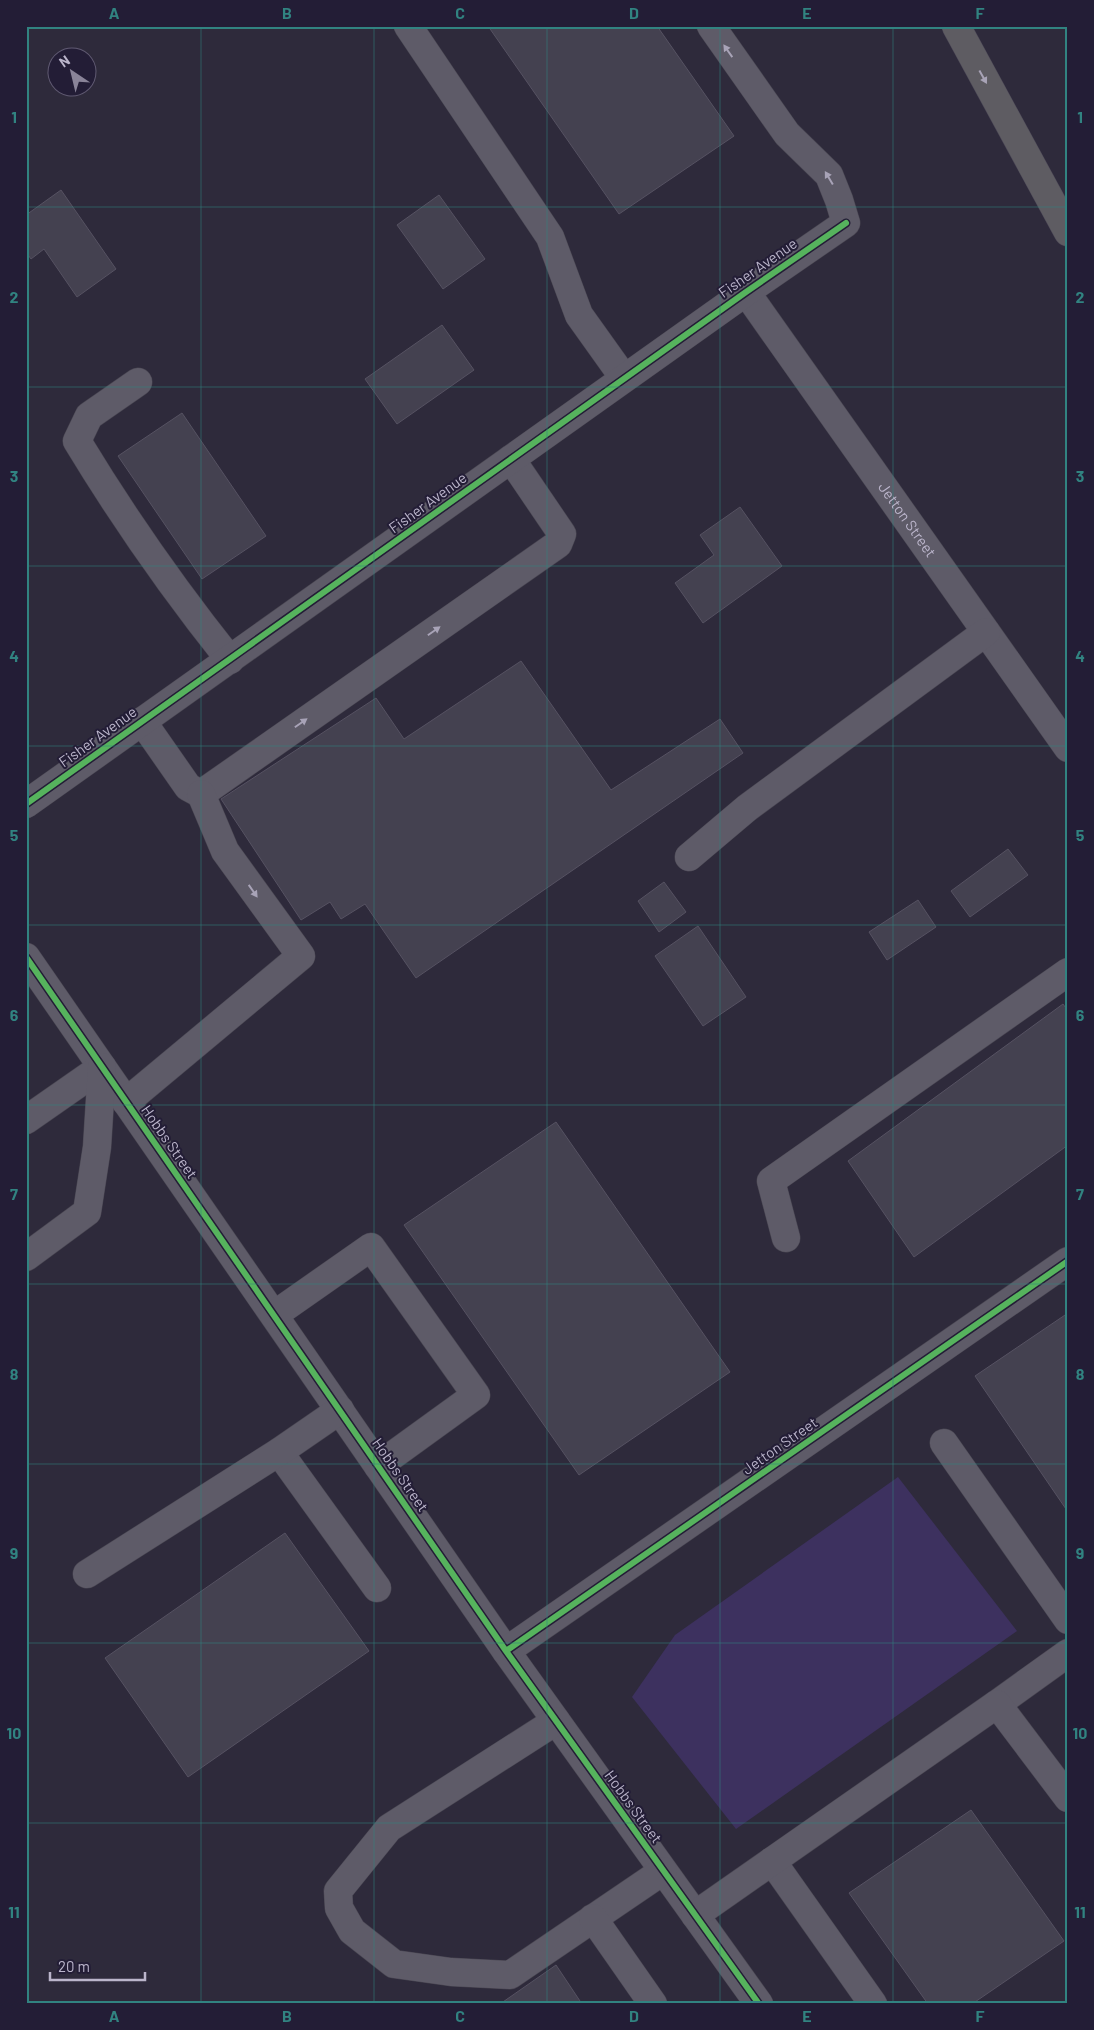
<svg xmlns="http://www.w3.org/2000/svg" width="1094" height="2030" font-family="Barlow,sans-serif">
<rect width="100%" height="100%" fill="#2e2a3b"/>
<path fill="#3d315f" d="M 898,1477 L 1017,1631 L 736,1829 L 632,1697 L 675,1635 Z"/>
<path fill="#444150" stroke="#565262" d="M 488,26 L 657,26 L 734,136 L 619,214 Z
M 61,190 L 116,269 L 77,297 L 44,249 L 31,259 L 26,252 L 26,215 Z
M 439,195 L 485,259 L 443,289 L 397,225 Z
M 442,325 L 474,370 L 397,424 L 365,379 Z
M 182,413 L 266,536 L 202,579 L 118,456 Z
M 740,507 L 782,566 L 703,623 L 675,583 L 714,555 L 700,535 Z
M 521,661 L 611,790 L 720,719 L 743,753 L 416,978 L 365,904 L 341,919 L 330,902 L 301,920 L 221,799 L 376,698 L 404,739 Z
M 1008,849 L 1028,875 L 970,917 L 951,891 Z
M 664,882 L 686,912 L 659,932 L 638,901 Z
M 918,900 L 936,927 L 887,960 L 869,932 Z
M 698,926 L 746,997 L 703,1026 L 655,956 Z
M 1063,1004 L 1068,1011 L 1068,1145 L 914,1257 L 848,1161 Z
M 556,1122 L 730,1372 L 579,1475 L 404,1225 Z
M 1068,1313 L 1068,1512 L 975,1376 Z
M 285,1533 L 369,1651 L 188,1777 L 105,1658 Z
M 971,1810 L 1064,1941 L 972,2004 L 928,2004 L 849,1893 Z
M 556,1965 L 582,2004 L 500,2004 Z"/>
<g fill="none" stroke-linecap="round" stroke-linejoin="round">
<g stroke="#484551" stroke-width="29">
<g id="minor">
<path d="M 408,26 L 550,237 L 579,315 L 624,378"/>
<path id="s1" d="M 746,292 L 1068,748"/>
<path d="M 138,382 L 89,416 L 77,441 C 123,517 174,590 230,660"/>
<path d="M 142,721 L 188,787 L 201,794 L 558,544 L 562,534 L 511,459"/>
<path d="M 26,804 L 746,292 L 846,223 L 839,200 L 829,175 L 787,134 L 711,26"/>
<path d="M 689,857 L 747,808 L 986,632"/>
<path d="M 26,957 L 506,1651 L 759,2004"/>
<path d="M 126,1102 L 301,956 L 225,851 L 201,794"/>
<path d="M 26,1120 L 102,1067"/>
<path d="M 786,1238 L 771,1181 L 1068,972"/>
<path d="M 26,1257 L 87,1212 L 97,1147 L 102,1067"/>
<path d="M 274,1315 L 371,1247 L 476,1395 L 378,1466"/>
<path d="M 944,1443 L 1068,1620"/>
<path d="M 279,1452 L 377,1588"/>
<path d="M 87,1574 L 279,1452 L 340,1410"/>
<path d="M 506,1651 L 1068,1261"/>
<path d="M 997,1704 L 1068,1653"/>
<path d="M 556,1721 L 389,1828 L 338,1891 L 339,1908 L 352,1931 L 394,1964 L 451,1972 L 510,1975 L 663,1871"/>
<path d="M 772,1861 L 873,2004"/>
<path d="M 695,1915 L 997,1704 L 1068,1798"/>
<path d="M 593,1918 L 653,2004"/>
</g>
</g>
<g stroke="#4b4756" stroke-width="29">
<path id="highway" d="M 956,26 L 1068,232"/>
</g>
<use href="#minor" stroke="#5e5b68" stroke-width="28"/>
<use href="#highway" stroke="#5e5c62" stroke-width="28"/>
<g stroke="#231d36" stroke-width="9">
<path id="cycleway" d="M 26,804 L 746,292 L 846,223
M 26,957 L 506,1651 L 759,2004
M 506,1651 L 1068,1261"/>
</g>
<use href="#cycleway" stroke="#56b35d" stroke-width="6"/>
</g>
<defs><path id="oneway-solid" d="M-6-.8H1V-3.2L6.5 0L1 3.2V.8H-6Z" transform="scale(1.25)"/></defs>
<g fill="#a8a3b7">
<use href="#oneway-solid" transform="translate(728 51) rotate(-125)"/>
<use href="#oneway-solid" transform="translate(829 178) rotate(-121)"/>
<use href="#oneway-solid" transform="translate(434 631) rotate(-35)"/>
<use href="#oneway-solid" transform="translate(301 723) rotate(-35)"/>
<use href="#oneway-solid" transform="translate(253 891) rotate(55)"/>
</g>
<use fill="#a8a3b6" href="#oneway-solid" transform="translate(983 77) rotate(61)"/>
<path fill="none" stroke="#318381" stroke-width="1" stroke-opacity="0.55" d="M 201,26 L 201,2004M 374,26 L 374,2004M 547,26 L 547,2004M 720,26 L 720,2004M 893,26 L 893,2004M 26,207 L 1068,207M 26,387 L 1068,387M 26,566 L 1068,566M 26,746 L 1068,746M 26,925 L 1068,925M 26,1105 L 1068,1105M 26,1284 L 1068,1284M 26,1464 L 1068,1464M 26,1643 L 1068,1643M 26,1823 L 1068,1823"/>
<g text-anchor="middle" stroke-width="4" stroke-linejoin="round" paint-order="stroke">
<g font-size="15" fill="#bbb5cb" stroke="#231d36">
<text transform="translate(758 268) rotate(-35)" y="5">Fisher Avenue</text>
<text transform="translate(428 503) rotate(-36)" y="5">Fisher Avenue</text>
<text dy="5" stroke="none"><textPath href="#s1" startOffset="279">Jetton Street</textPath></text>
<text transform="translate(98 737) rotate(-36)" y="5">Fisher Avenue</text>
<text transform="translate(169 1142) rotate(55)" y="5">Hobbs Street</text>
<text transform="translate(780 1446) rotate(-35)" y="5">Jetton Street</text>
<text transform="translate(400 1475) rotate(55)" y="5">Hobbs Street</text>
<text transform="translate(633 1807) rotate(54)" y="5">Hobbs Street</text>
</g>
</g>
<rect width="1094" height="2030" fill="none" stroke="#231d36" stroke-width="55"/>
<g transform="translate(72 72) rotate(325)"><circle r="24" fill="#231d36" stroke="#605a72"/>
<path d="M0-4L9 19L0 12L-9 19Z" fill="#8a8499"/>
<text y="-8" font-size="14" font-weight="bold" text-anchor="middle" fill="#bbb5cb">N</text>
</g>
<path d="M50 1972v8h95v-8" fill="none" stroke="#bbb5cb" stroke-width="2.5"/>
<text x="58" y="1972" font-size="15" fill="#bbb5cb" stroke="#231d36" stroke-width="4" paint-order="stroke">20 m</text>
<rect x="28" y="28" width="1038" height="1974" fill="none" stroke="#318381" stroke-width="2"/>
<g font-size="16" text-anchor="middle" font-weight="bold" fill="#318381">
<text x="114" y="19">A</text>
<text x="287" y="19">B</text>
<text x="460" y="19">C</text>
<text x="634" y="19">D</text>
<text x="807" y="19">E</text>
<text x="980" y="19">F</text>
<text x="14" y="123">1</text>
<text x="1080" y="123">1</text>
<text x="14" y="303">2</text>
<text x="1080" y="303">2</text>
<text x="14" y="482">3</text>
<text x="1080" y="482">3</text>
<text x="14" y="662">4</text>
<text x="1080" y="662">4</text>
<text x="14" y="841">5</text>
<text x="1080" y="841">5</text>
<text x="14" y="1021">6</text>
<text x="1080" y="1021">6</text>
<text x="14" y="1200">7</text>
<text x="1080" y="1200">7</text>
<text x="14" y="1380">8</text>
<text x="1080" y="1380">8</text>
<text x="14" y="1559">9</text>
<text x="1080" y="1559">9</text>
<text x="14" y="1739">10</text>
<text x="1080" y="1739">10</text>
<text x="14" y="1918">11</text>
<text x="1080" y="1918">11</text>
<text x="114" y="2022">A</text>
<text x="287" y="2022">B</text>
<text x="460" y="2022">C</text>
<text x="634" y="2022">D</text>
<text x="807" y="2022">E</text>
<text x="980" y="2022">F</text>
</g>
</svg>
